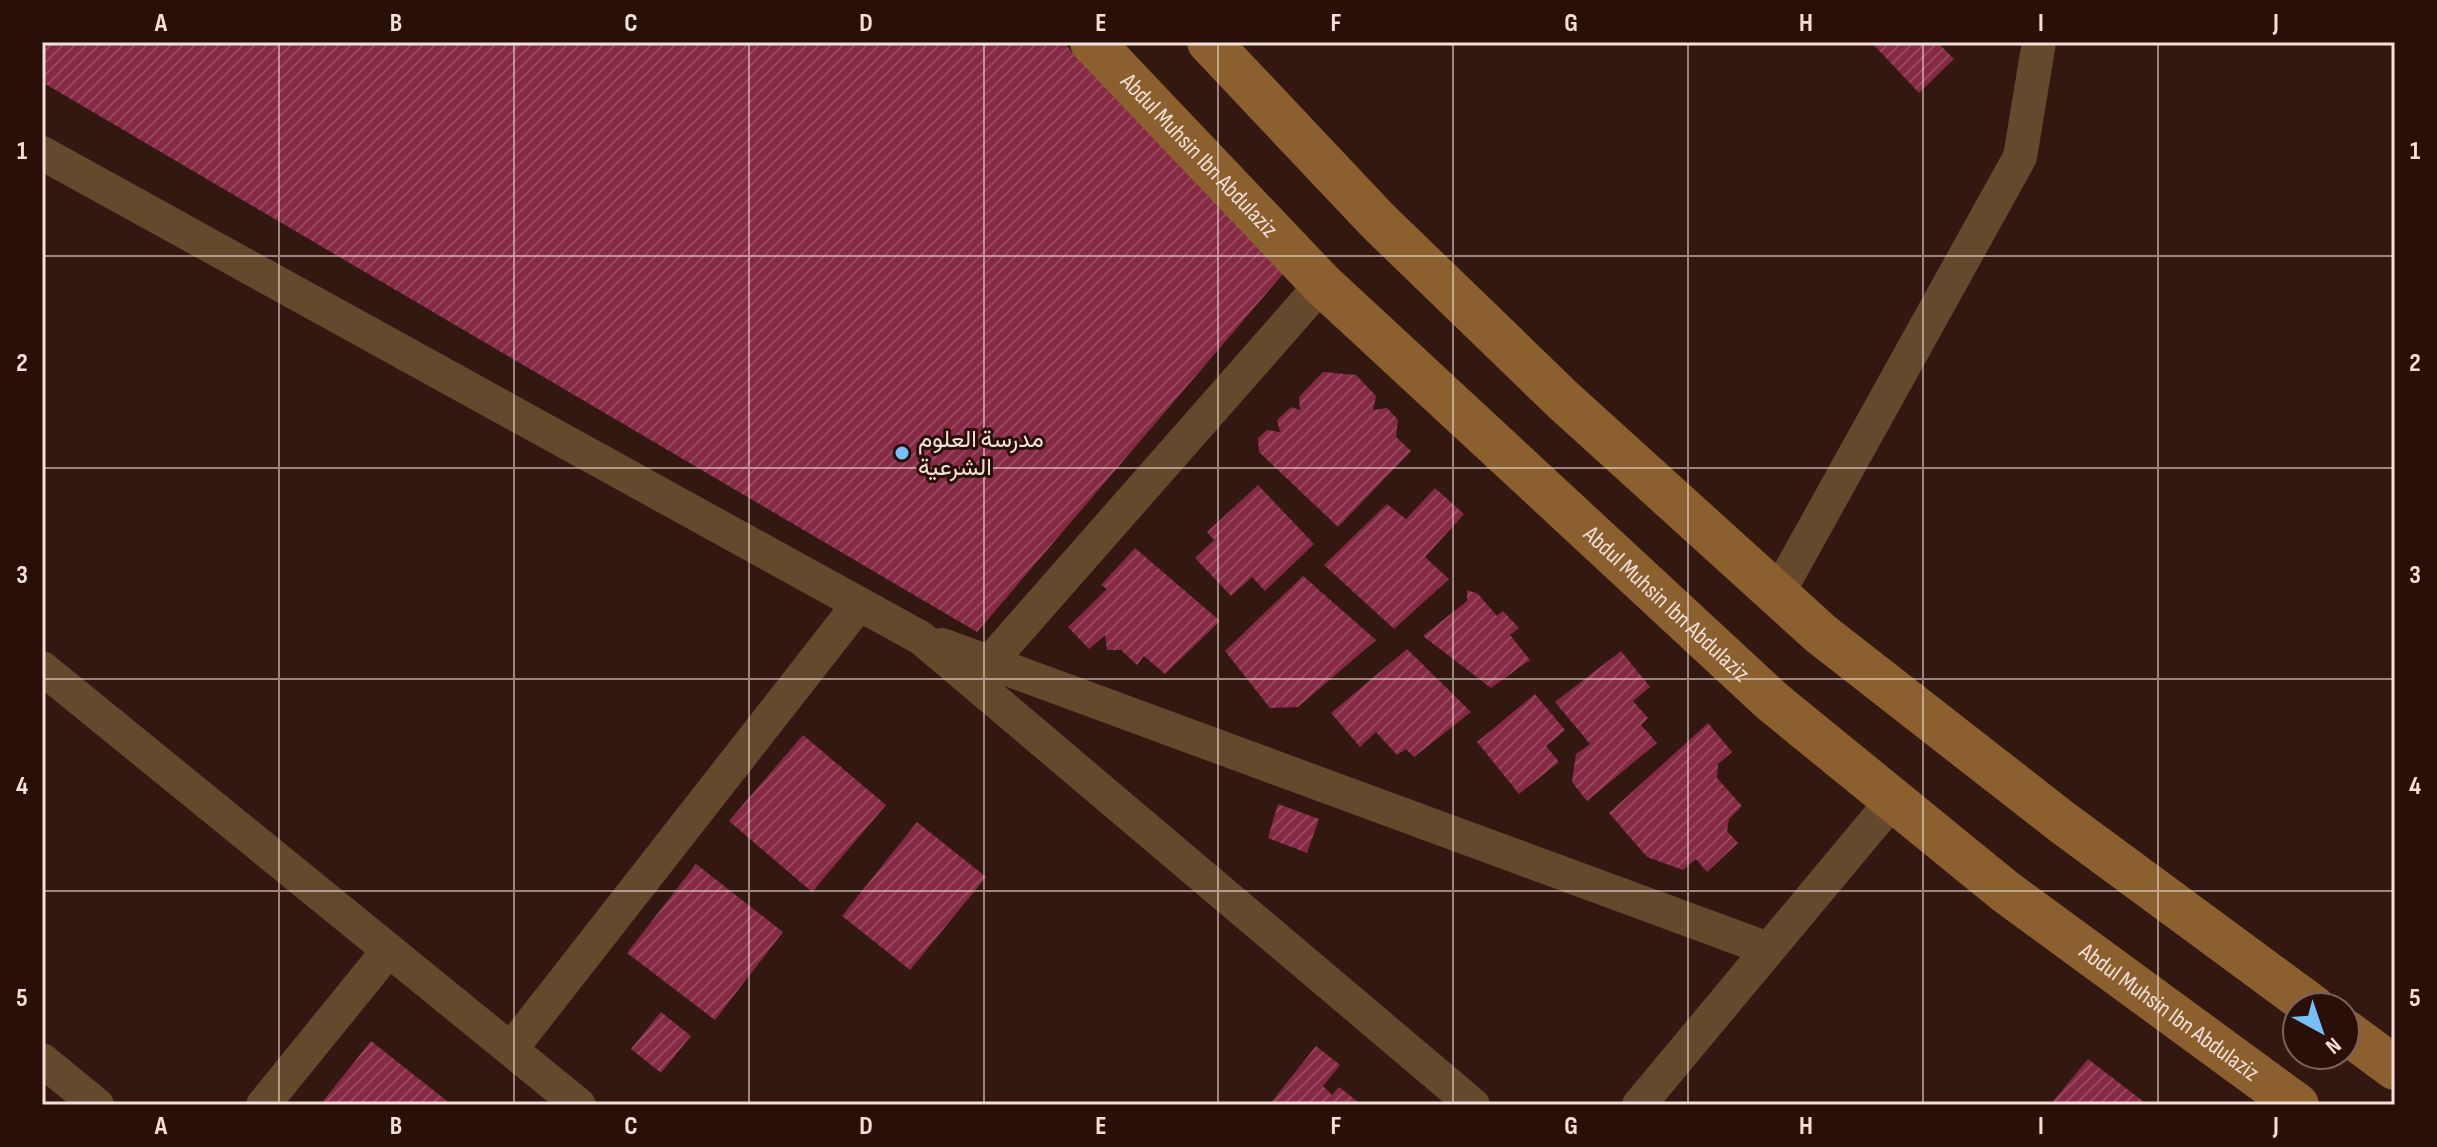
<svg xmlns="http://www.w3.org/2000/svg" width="2437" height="1147" font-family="'Sofia Sans Condensed',Vazirmatn,sans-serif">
<defs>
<pattern id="building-hatch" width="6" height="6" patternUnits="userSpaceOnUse" patternTransform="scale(2)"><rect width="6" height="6" fill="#852945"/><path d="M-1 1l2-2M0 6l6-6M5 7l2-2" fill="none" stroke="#97485f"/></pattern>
</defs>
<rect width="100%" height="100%" fill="#331811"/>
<path fill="url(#building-hatch)" d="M 42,42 L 1063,42 L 1283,274 L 977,632 L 42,82 Z
M 1871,42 L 1937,42 L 1954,59 L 1919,93 Z
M 1323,372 L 1356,375 L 1376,396 L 1373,410 L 1387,408 L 1398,420 L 1396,437 L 1411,451 L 1338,527 L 1259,452 L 1258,438 L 1267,430 L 1280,432 L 1277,420 L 1291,407 L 1300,410 L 1299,397 Z
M 1258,485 L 1314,544 L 1265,591 L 1252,577 L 1231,596 L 1195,558 L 1214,540 L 1207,532 Z
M 1435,488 L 1464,514 L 1425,557 L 1449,579 L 1394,629 L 1324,565 L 1387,504 L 1406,519 Z
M 1135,548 L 1220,621 L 1165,674 L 1144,656 L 1137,665 L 1121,650 L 1107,650 L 1105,635 L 1089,649 L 1068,627 L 1107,589 L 1101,585 Z
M 1303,576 L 1376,640 L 1298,707 L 1270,708 L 1225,651 Z
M 1467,590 L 1478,594 L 1497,616 L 1503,611 L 1519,628 L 1510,635 L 1530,660 L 1491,688 L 1423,636 L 1467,601 Z
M 1407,649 L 1471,712 L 1414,757 L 1406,749 L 1397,755 L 1376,732 L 1360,747 L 1331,713 Z
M 1621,651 L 1650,687 L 1633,701 L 1648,718 L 1641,725 L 1657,743 L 1587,801 L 1572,782 L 1576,754 L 1590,744 L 1555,702 Z
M 1535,694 L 1565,730 L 1546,746 L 1559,762 L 1519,794 L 1477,742 Z
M 1708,723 L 1732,752 L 1718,764 L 1717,778 L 1742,806 L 1729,819 L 1727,831 L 1738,843 L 1707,872 L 1696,859 L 1683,870 L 1647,857 L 1609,813 Z
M 803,735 L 886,805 L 812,892 L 729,821 Z
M 1278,804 L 1319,819 L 1307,853 L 1268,838 Z
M 917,822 L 986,877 L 910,970 L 842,916 Z
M 696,864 L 783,932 L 715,1020 L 627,953 Z
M 661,1012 L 691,1036 L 661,1073 L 631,1049 Z
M 371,1041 L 452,1105 L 320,1105 Z
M 1316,1046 L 1340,1065 L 1323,1086 L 1332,1095 L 1339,1087 L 1362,1105 L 1269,1105 Z
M 2088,1059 L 2148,1105 L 2050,1105 Z"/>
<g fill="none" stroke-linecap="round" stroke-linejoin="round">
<path stroke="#65492c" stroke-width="34" d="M 42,153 L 921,638 L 1473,1105
M 1777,595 L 2020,157 L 2039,42
M 942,645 L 1768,949
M 989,663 L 1322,284
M 42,668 L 579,1105
M 511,1049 L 859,604
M 42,1060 L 97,1105
M 263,1105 L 388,951
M 1639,1105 L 1893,800"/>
<g stroke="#8b5f2e" stroke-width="44">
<path id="s1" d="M 1092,42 L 1322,284 L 1773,702 L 2006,892 L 2297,1105"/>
<path d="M 1209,42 L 1378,221 L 1563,400 L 1821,634 L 2062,822 L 2313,1007"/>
<path d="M 2345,1031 L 2395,1068"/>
</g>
</g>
<path fill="none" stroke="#f3e0da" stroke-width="2" stroke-opacity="0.55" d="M 279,42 L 279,1105M 514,42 L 514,1105M 749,42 L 749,1105M 984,42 L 984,1105M 1218,42 L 1218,1105M 1453,42 L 1453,1105M 1688,42 L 1688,1105M 1923,42 L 1923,1105M 2158,42 L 2158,1105M 42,256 L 2395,256M 42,468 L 2395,468M 42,679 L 2395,679M 42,891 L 2395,891"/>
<circle fill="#76c0f7" stroke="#290f08" stroke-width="3" cx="902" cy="453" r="8"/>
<g text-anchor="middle" stroke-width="6" stroke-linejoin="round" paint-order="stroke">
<g font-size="24" fill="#f3e0da" stroke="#290f08">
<text dy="8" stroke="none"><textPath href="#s1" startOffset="156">Abdul Muhsin Ibn Abdulaziz</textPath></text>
<text dy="8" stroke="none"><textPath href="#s1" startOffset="804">Abdul Muhsin Ibn Abdulaziz</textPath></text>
<text dy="8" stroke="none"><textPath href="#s1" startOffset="1452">Abdul Muhsin Ibn Abdulaziz</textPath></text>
</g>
<g font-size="24" fill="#f3e0da" stroke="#290f08" text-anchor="start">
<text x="918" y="447">مدرسة العلوم<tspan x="918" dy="28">الشرعية</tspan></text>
</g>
</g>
<rect width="2437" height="1147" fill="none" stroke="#290f08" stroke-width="88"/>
<g transform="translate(2321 1031) rotate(140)"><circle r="38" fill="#290f08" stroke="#7a635c" stroke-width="2"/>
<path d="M0-6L14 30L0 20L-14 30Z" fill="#76c0f7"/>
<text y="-12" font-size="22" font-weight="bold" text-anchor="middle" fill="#f3e0da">N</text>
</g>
<rect x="44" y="44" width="2349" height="1059" fill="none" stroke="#f3e0da" stroke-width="3"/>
<g font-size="26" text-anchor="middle" font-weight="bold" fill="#f3e0da">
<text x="161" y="31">A</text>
<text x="396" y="31">B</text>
<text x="631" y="31">C</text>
<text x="866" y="31">D</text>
<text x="1101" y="31">E</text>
<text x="1336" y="31">F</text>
<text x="1571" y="31">G</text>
<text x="1806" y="31">H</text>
<text x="2041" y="31">I</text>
<text x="2276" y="31">J</text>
<text x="22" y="159">1</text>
<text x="2415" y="159">1</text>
<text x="22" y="371">2</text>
<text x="2415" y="371">2</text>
<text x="22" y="583">3</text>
<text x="2415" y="583">3</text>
<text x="22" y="794">4</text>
<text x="2415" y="794">4</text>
<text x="22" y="1006">5</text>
<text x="2415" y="1006">5</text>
<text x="161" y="1134">A</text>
<text x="396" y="1134">B</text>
<text x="631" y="1134">C</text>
<text x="866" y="1134">D</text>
<text x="1101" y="1134">E</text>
<text x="1336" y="1134">F</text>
<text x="1571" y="1134">G</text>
<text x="1806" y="1134">H</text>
<text x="2041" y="1134">I</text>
<text x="2276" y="1134">J</text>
</g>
</svg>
